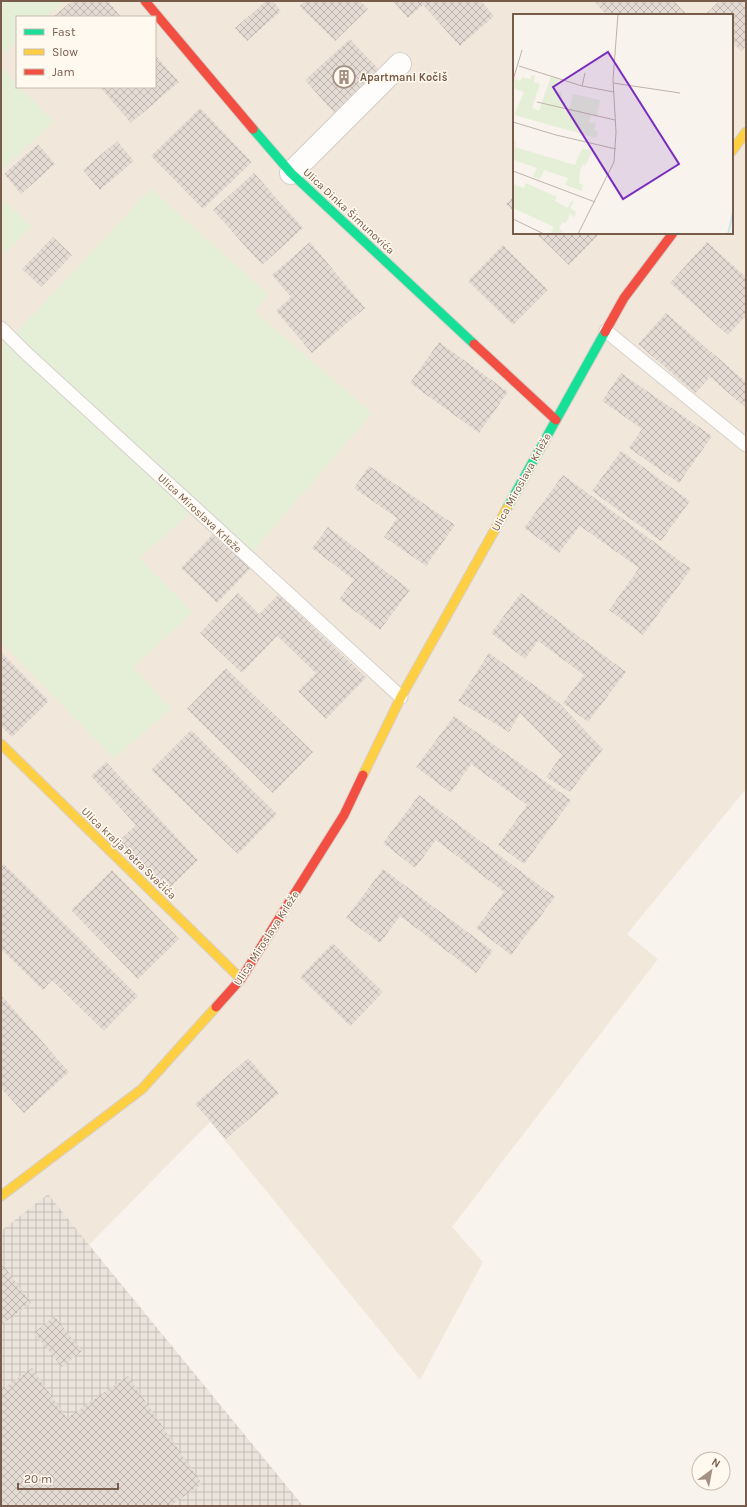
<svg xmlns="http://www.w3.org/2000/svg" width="747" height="1507" font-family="Karla,sans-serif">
<defs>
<pattern id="industrial-grid" width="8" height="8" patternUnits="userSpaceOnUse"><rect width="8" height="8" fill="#ebe4dd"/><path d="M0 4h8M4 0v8" fill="none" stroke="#c3bcb5"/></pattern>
<pattern id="building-cross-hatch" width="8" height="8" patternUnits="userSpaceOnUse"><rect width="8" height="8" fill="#e4dcd4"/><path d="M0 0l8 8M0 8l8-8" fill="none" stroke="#beb5ae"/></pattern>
</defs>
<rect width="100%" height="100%" fill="#f8f4ed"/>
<path fill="#f1e7da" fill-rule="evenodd" d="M 1,1 L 746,1 L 746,789 L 627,934 L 658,959 L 452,1227 L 483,1262 L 420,1380 L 210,1122 L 89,1245 L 303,1506 L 1,1506 ZM 514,15 L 732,15 L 732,233 L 514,233 ZM 17,17 L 155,17 L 155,87 L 17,87 Z"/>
<path fill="url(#industrial-grid)" d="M 48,1194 L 89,1245 L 303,1506 L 1,1506 L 1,1231 Z"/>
<path fill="#e5efd8" d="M 1,1 L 65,1 L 46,17 L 17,17 L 17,42 L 1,56 Z
M 1,67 L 17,84 L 17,87 L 20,87 L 54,122 L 1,170 Z
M 151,189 L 269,295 L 254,311 L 372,413 L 248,557 L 195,509 L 139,558 L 193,612 L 133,667 L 171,709 L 114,758 L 1,642 L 1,328 L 11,338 Z
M 1,199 L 32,226 L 1,257 Z"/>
<path fill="url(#building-cross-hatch)" d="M 72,1 L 108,1 L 121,17 L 53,17 Z
M 266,1 L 273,1 L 281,11 L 247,41 L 235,28 Z
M 305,1 L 360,1 L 368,9 L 335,41 L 299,6 Z
M 393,1 L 481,1 L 494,16 L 460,46 L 423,5 L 408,18 Z
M 594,1 L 674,1 L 687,15 L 607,15 Z
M 719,1 L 746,1 L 746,46 L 741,51 L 732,43 L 732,15 L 705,15 Z
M 350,39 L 383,74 L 337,116 L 305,80 Z
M 155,55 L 179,82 L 131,123 L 100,87 L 155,87 Z
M 200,108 L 252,162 L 203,209 L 151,156 Z
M 117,141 L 134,161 L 100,190 L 83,170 Z
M 38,144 L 55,164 L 21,194 L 4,174 Z
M 254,173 L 303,228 L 262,265 L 213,210 Z
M 514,196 L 514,212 L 506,204 Z
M 536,233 L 600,233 L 569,265 Z
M 53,237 L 72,255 L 41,287 L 22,269 Z
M 310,242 L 365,308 L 312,353 L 276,311 L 291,297 L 272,275 Z
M 707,242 L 746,277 L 746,316 L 728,335 L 670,283 Z
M 503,245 L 548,290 L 513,325 L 468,281 Z
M 666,313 L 746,382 L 746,408 L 710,377 L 695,393 L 638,344 Z
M 439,342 L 508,392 L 479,433 L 410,383 Z
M 621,373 L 712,436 L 679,483 L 629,448 L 642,429 L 602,401 Z
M 621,451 L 690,501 L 661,541 L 592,491 Z
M 369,466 L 455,525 L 426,566 L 384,537 L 397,518 L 354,488 Z
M 563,475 L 691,569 L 643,635 L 609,610 L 639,568 L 580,526 L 559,553 L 524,528 Z
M 328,527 L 410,590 L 380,630 L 339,599 L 354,580 L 312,548 Z
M 213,534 L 250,569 L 217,603 L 181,568 Z
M 238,593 L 259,614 L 279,594 L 366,678 L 326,719 L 298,691 L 316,673 L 277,636 L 242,673 L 200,633 Z
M 521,593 L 626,672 L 588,722 L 563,703 L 584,675 L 538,641 L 525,659 L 491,633 Z
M 1,652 L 49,701 L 12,737 L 1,726 Z
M 489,653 L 559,703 L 603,749 L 570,792 L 546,777 L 562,755 L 520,713 L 509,732 L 458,701 Z
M 226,668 L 313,752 L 273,793 L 187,709 Z
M 454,716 L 571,800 L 524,864 L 498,845 L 527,805 L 471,764 L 451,793 L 416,767 Z
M 191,730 L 277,814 L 238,854 L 151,770 Z
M 106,762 L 198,860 L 166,891 L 119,841 L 136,825 L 91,776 Z
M 419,795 L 555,897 L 511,955 L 476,928 L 504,892 L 436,840 L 415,868 L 383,843 Z
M 4,864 L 138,996 L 104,1031 L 52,980 L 43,990 L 1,949 L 1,867 Z
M 383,869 L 493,951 L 476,973 L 400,916 L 380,943 L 346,918 Z
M 112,870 L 179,939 L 138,979 L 71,910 Z
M 333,943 L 383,992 L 350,1026 L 300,977 Z
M 1,995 L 69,1072 L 24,1113 L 1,1088 Z
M 248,1058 L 279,1093 L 226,1139 L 195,1104 Z
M 1,1262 L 31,1303 L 1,1325 Z
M 54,1316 L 82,1351 L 62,1367 L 34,1333 Z
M 32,1368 L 67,1418 L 128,1376 L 202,1484 L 170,1506 L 1,1506 L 1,1390 Z"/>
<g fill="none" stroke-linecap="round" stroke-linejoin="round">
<g stroke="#d7d1cb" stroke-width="15">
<path id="lane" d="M 1,328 L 26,353 L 401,697
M 606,331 L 746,445"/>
</g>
<g stroke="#d7d1cb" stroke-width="24">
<path id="street" d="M 291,173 L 400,64"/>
</g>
<g stroke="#d7d0c9" stroke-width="11">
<path id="fast" d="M 253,129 L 291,173 L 474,344
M 507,508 L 605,332"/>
</g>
<g stroke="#d7d0c9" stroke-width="11">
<path id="slow" d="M 732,151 L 746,132
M 1,744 L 241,979
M 363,775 L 401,697 L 507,508
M 1,1196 L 142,1089 L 216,1007"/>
</g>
<g stroke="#d7d0c9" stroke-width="11">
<path id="jam" d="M 145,1 L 253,129
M 605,332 L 624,298 L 673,233
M 474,344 L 556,420
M 216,1007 L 241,979 L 344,815 L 363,775"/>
</g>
<use href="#lane" stroke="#fefdfc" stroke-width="13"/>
<use href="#street" stroke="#fefdfc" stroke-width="22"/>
<use href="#fast" stroke="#16e098" stroke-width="9"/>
<use href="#slow" stroke="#ffcf43" stroke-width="9"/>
<use href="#jam" stroke="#f24e42" stroke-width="9"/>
</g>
<defs>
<g id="building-ring" transform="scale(1.15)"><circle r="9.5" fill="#fff9ef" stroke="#a49184" stroke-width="1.5"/><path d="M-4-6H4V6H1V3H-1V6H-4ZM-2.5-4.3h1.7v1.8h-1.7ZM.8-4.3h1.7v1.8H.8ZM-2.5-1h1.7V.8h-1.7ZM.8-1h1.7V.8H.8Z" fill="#a49184"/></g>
</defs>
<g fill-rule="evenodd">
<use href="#building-ring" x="344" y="77"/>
</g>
<g text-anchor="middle" stroke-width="3" stroke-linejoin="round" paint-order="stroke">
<g font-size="11" font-weight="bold" fill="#775b4b" stroke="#fff9ef" text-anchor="start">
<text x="360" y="81">Apartmani Kočiš</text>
</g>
<g font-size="11" fill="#775b4b" stroke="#fff9ef">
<text transform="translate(349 211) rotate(43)" y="4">Ulica Dinka Šimunovića</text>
<text transform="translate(521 482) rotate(-61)" y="4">Ulica Miroslava Krleže</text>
<text transform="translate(200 513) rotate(43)" y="4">Ulica Miroslava Krleže</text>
<text transform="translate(129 853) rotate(44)" y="4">Ulica kralja Petra Svačića</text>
<text transform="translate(266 938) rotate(-57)" y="4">Ulica Miroslava Krleže</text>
</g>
</g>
<g transform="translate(513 14)">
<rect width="220" height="220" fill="#f8f4ed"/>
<path d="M 19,61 L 22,62 L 21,68 L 27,70 L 19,94 L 26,97 L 38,62 L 46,65 L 42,77 L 49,79 L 47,87 L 53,88 L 51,96 L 56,97 L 60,80 L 87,86 L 84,103 L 78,102 L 76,108 L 83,109 L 81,116 L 85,118 L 83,124 L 1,101 L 11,78 L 0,74 L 1,64 L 7,67 L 9,63 L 17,65 ZM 0,127 L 3,128 L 2,133 L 62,151 L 69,134 L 79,137 L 73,151 L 70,150 L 67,157 L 66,169 L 70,171 L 69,177 L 52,171 L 55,164 L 31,156 L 27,165 L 20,163 L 24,154 L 0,146 ZM 13,169 L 44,183 L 42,187 L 55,194 L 58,187 L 61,188 L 57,194 L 63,198 L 61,203 L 57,200 L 53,209 L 49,208 L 46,215 L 49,217 L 48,220 L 37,220 L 41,213 L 0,194 L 0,170 L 11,174 Z" fill="#e5efd8"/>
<path fill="none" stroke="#cee6e9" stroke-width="2" d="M 215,220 L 220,198"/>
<path fill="none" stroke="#c0b2a7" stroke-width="1" d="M 6,52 L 69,72 L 101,78M 0,66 L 9,36M 100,69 L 167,79M 69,72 L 72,59M 24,88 L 102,106M 0,108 L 43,121 L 103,135M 0,157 L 82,188M 0,205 L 31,220M 65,220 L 101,148 L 103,118 L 100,66 L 105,0"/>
<path fill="#7b2cbf" fill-opacity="0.15" stroke="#7b2cbf" stroke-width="2" d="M 95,38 L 166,150 L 110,185 L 40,73 Z"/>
<rect width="220" height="220" fill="none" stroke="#775b4b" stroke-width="2"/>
</g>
<rect width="747" height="1507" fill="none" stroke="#775b4b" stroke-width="4"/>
<rect x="16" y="16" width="140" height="72" fill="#fff9ef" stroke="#c9baad"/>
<rect x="24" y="29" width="20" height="6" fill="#16e098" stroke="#c9baad"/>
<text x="52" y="36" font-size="12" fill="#775b4b">Fast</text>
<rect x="24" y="49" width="20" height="6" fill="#ffcf43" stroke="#c9baad"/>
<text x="52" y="56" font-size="12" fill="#775b4b">Slow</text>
<rect x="24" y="69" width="20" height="6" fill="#f24e42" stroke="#c9baad"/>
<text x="52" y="76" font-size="12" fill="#775b4b">Jam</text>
<g transform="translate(711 1471) rotate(32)"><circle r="19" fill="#fff9ef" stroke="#c9baad"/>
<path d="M0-3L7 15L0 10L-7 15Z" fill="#a49184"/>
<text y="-6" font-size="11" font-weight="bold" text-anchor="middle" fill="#775b4b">N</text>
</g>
<path d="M18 1483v6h100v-6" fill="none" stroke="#775b4b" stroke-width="2"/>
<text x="24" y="1483" font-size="12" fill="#775b4b" stroke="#fff9ef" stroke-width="3" paint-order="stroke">20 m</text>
</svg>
